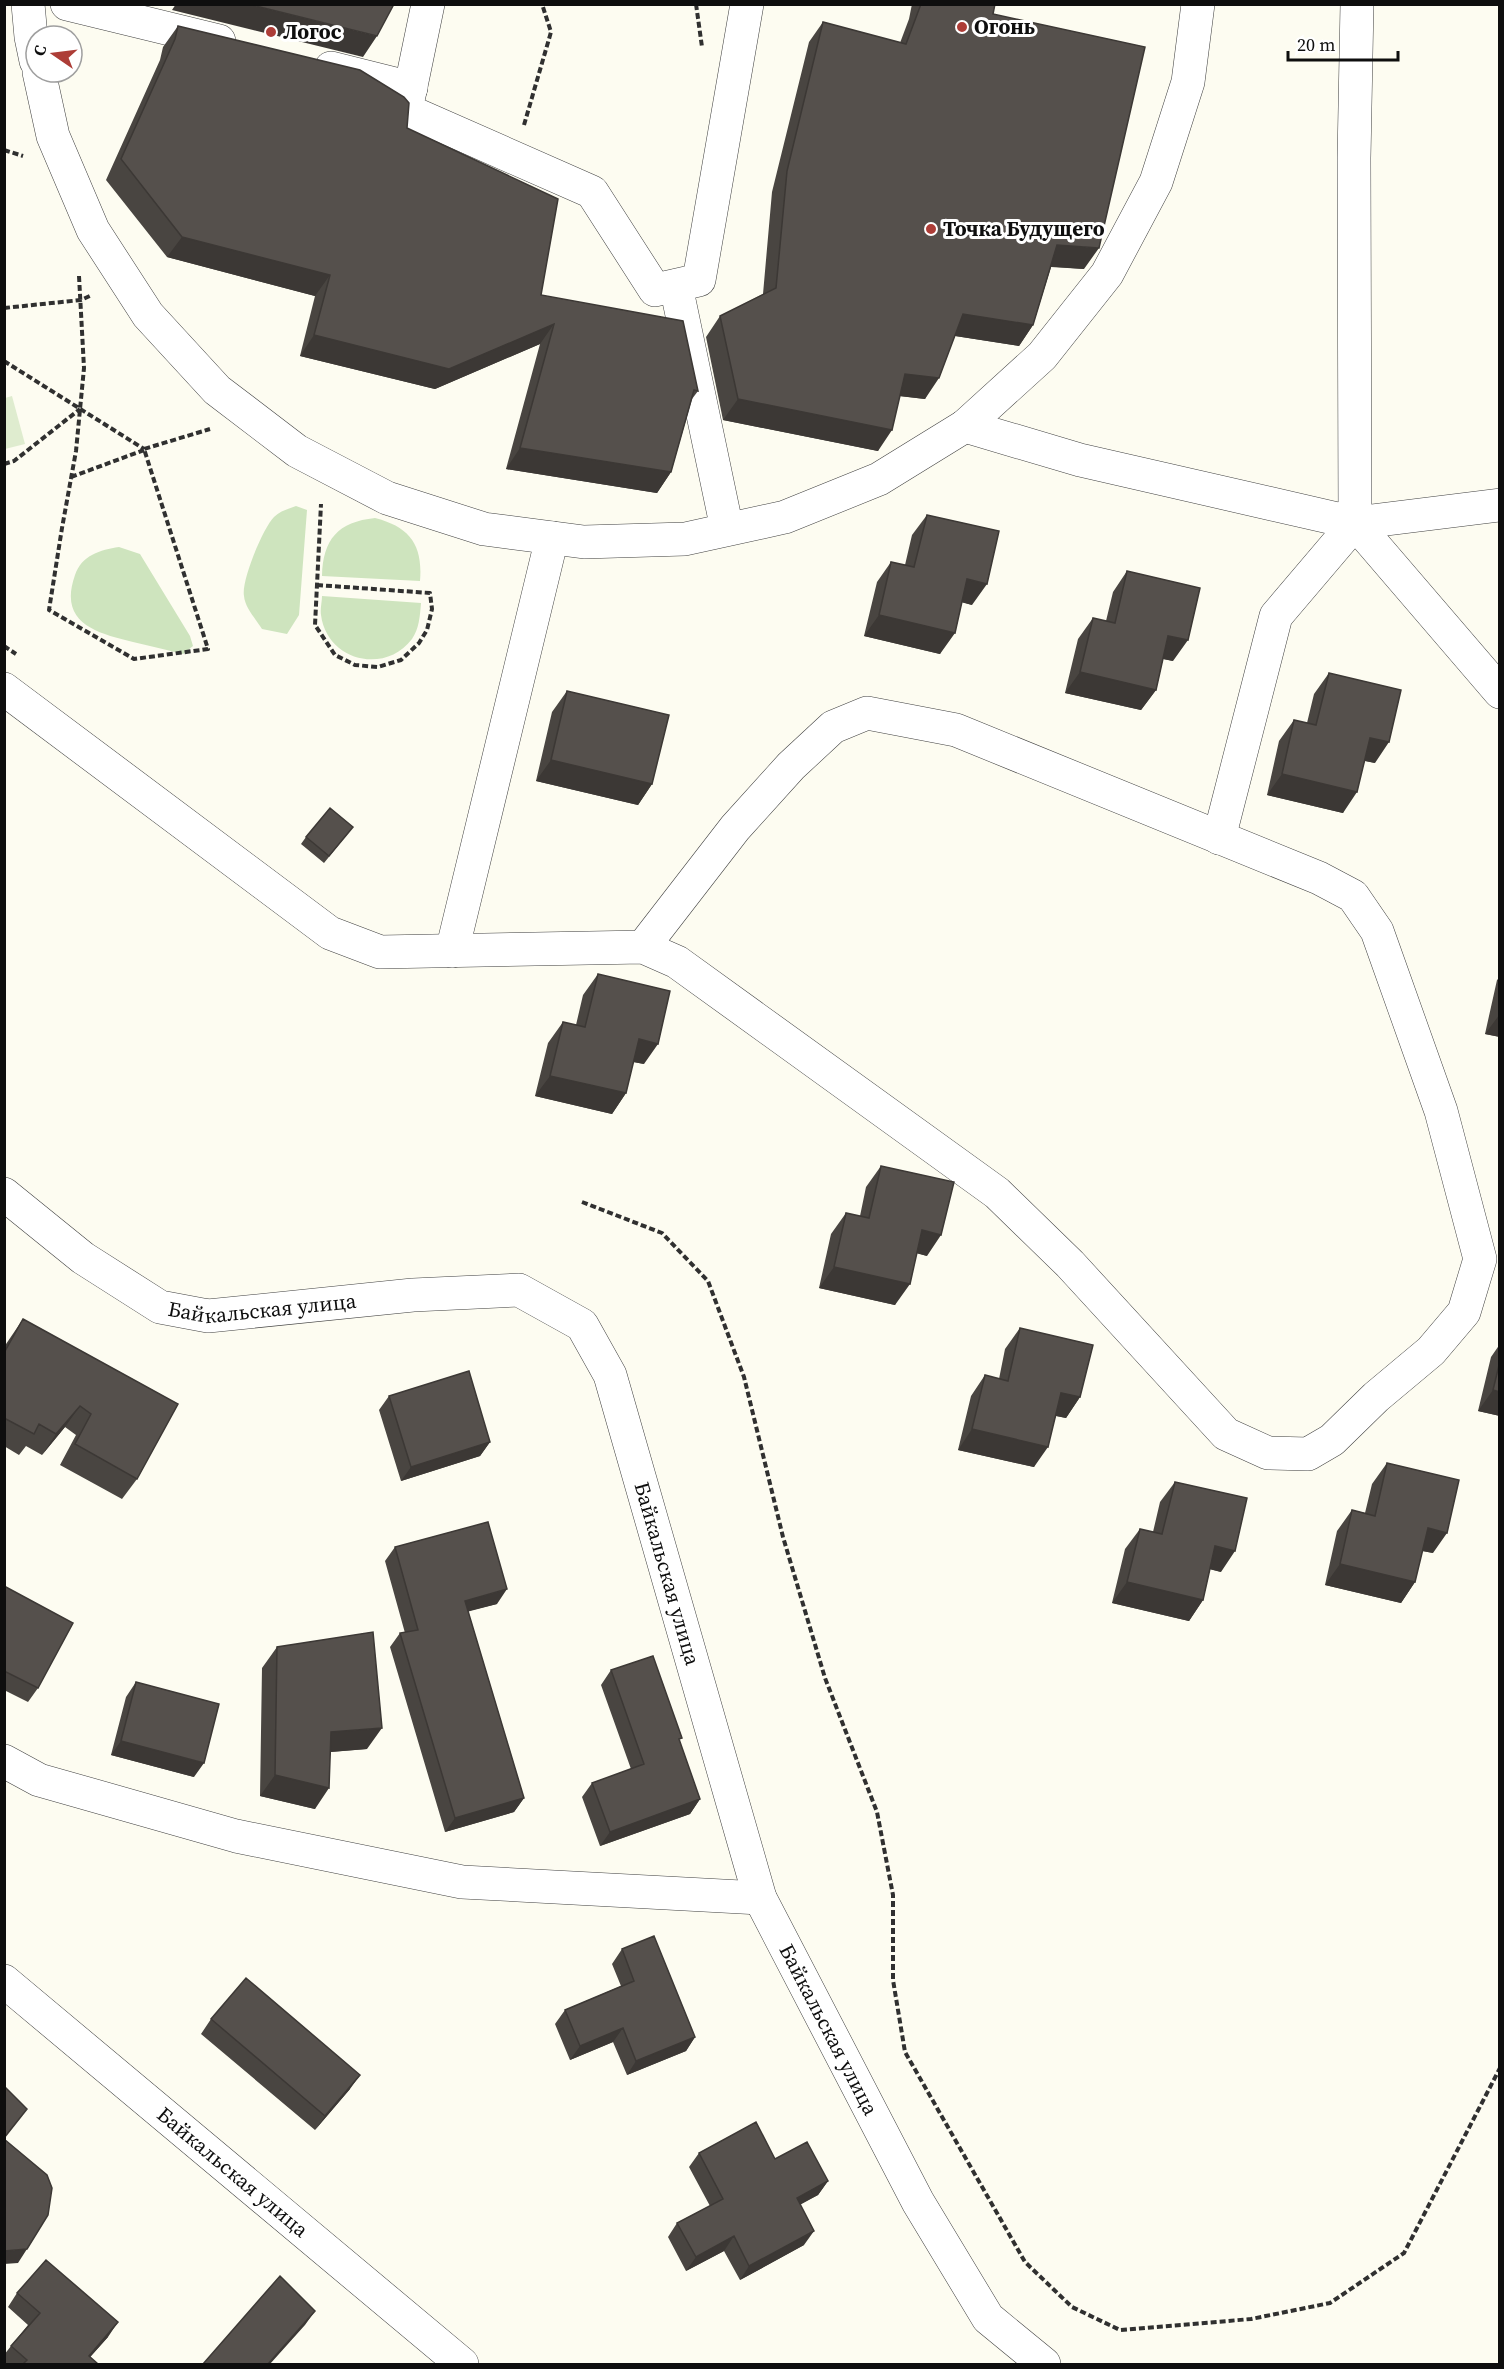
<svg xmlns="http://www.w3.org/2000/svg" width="1504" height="2369" font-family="'Source Serif 4',serif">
<rect width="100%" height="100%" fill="#fdfcf1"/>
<path fill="#cee4be" d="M 296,506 L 307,510 L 299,615 L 287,634 L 262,629 C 256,619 245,608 244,596 C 241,581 263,528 274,517 C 280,511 288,509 296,506 Z
M 375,518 C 410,527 423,545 420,581 L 322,576 C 323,539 338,522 375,518 Z
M 119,547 L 140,554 L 190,636 L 193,646 L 183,654 C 167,650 150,646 133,642 C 96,633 58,623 75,575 C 82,555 100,550 119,547 Z
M 322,596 L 421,603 C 420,616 419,629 412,639 C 385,675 327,661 321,615 C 320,609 322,602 322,596 Z"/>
<path fill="#dfeccf" d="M 12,396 L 25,444 L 5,449 L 5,398 Z"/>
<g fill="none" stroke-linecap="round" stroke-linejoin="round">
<g stroke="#414141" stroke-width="34">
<g id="minor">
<path d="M 28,4 L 31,37 L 36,61"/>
<path d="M 67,4 L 219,41"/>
<path d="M 428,4 L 406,110 L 592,192 L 655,290 L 699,280 L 747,4"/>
<path d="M 331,68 L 411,88"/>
<path d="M 39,72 L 53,136 L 93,230 L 148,315 L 217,390 L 297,451 L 387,498 L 484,529 L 584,542 L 685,539 L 785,517 L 879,479 L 965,426 L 1042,356 L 1107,274 L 1156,182 L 1188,82 L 1198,4"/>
<path d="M 676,286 L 727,529"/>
<path d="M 965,426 L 1080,460 L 1355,523 L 1354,158 L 1357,4"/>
<path d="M 1355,523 L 1500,692"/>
<path d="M 4,689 L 330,933 L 380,952 L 643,947 L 677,962 L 997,1193 L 1070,1264 L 1226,1434 L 1268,1453 L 1308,1454 L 1332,1440 L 1376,1397 L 1431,1351 L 1464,1312 L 1480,1259 L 1441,1111 L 1377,931 L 1353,896 L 1319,878 L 956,730 L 867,713 L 833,727 L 791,766 L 735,828 L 643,947"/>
<path d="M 1219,838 L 1276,616 L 1355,523 L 1500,505"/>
<path d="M 452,951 L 552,538"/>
<path id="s1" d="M 4,1194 L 83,1258 L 160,1307 L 208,1316 L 413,1295 L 519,1290 L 582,1325 L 610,1375 L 760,1898 L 918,2202 L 988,2318 L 1044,2364"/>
<path d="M 4,1761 L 39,1780 L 236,1836 L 462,1882 L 760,1898"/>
<path id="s2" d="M 4,1981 L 462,2364"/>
</g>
</g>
<path stroke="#303030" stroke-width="4" stroke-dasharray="6 3" stroke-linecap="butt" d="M 696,4 L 702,47
M 524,125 L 551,32 L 542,4
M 4,150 L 23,156
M 79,276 L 84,368 L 76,451 L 62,528 L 49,610 L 134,659 L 208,649 L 144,449 L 210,429
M 4,308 L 81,300 L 92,295
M 4,361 L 144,449
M 4,464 L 14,461 L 80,409
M 71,477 L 144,450
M 317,585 L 430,593 L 432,609 L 427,630 L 419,643 L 401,660 L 378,667 L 355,665 L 335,655 L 315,625 L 321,504
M 4,646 L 16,654
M 582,1202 L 662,1233 L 708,1281 L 744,1377 L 783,1537 L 825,1678 L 877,1812 L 893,1895 L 893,1980 L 905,2052 L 1025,2262 L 1072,2307 L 1120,2330 L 1251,2319 L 1330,2303 L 1404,2253 L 1500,2068"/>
<use href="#minor" stroke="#fff" stroke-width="33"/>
</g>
<path fill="#494541" d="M 912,4 L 995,4 L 993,14 L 1084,269 L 1051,267 L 1033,325 L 1019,346 L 955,336 L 925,399 L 900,396 L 878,451 L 723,420 L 706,337 L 720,316 L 763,294 L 772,192 L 809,42 L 823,22 L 900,43 L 909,19 Z
M 178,26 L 407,128 L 541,295 L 698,391 L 692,399 L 671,472 L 657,493 L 506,469 L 540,344 L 435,389 L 300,356 L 315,296 L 167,257 L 106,180 L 160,60 L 163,47 Z
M 927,515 L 972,605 L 962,602 L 940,654 L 864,636 L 877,582 L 891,562 L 905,565 L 912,535 Z
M 1127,571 L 1173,661 L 1163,659 L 1156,690 L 1141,710 L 1065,693 L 1078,639 L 1093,618 L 1106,621 L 1113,592 Z
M 1329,673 L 1375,763 L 1365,761 L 1343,813 L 1267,795 L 1279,741 L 1294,720 L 1307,723 L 1314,694 Z
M 567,691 L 652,784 L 638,805 L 536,781 L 552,712 Z
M 353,827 L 324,863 L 301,844 L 306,837 Z
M 598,974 L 644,1064 L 633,1062 L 626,1093 L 612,1114 L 535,1096 L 548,1043 L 563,1022 L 576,1025 L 583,995 Z
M 1500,977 L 1500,1037 L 1485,1034 L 1497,980 Z
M 881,1166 L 927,1256 L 917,1253 L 895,1305 L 819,1288 L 831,1234 L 846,1213 L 860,1216 L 866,1187 Z
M 23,1319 L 137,1479 L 122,1499 L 60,1465 L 76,1435 L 65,1427 L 42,1455 L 26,1446 L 19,1455 L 4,1446 L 4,1347 Z
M 1020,1328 L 1080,1397 L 1066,1418 L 1056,1416 L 1034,1467 L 958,1450 L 971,1396 L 985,1375 L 999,1379 L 1005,1349 Z
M 1500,1344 L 1500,1416 L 1478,1411 L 1491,1357 Z
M 389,1396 L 490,1442 L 480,1456 L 401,1481 L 379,1410 Z
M 1387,1463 L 1433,1553 L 1422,1551 L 1415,1582 L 1401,1603 L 1325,1585 L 1337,1531 L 1352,1510 L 1365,1513 L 1372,1484 Z
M 1175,1482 L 1221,1572 L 1210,1569 L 1203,1600 L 1189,1621 L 1112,1603 L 1125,1549 L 1140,1529 L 1153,1532 L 1160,1502 Z
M 395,1547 L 497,1604 L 468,1611 L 524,1798 L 514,1812 L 445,1832 L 390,1647 L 400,1633 L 405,1633 L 385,1561 Z
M 4,1586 L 38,1688 L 28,1702 L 4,1690 Z
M 277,1647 L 367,1749 L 331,1752 L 315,1809 L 260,1796 L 262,1668 Z
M 611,1670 L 700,1799 L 690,1814 L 600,1846 L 582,1797 L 592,1783 L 631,1769 L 601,1685 Z
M 136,1682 L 194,1777 L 111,1755 L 126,1697 Z
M 622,1949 L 695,2037 L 686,2051 L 627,2075 L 613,2042 L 570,2060 L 555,2024 L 565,2010 L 621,1986 L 612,1964 Z
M 211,2019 L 350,2089 L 315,2130 L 201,2034 Z
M 699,2153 L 775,2159 L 828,2181 L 818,2195 L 800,2204 L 804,2245 L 740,2280 L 724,2251 L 686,2271 L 668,2237 L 677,2223 L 710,2206 L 689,2167 Z
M 17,2293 L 108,2337 L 90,2357 L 98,2364 L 6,2364 L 4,2363 L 4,2355 L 11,2346 L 28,2325 L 8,2307 Z"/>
<path fill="#3c3835" d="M 176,4 L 248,4 L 377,36 L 363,57 L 172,10 Z
M 182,237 L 330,275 L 315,296 L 167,257 Z
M 1057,245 L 1099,248 L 1084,269 L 1043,266 Z
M 963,314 L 1033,325 L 1019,346 L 949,335 Z
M 554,324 L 540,344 L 435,389 L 300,356 L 314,335 Z
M 905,374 L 939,378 L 925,399 L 890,395 Z
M 738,399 L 892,430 L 878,451 L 723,420 Z
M 520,448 L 671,472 L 657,493 L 506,469 Z
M 967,579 L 987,584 L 972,605 L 953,600 Z
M 879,615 L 955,633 L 940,654 L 864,636 Z
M 1168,636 L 1188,640 L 1173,661 L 1154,657 Z
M 1080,672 L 1156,690 L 1141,710 L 1065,693 Z
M 1370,738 L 1389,742 L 1375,763 L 1356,759 Z
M 551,760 L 652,784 L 638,805 L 536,781 Z
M 1282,774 L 1357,792 L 1343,813 L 1267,795 Z
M 1500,1014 L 1500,1037 L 1485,1034 Z
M 639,1039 L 658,1044 L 644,1064 L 624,1060 Z
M 550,1076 L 626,1093 L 612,1114 L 535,1096 Z
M 922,1230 L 941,1235 L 927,1256 L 908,1251 Z
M 834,1267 L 910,1284 L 895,1305 L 819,1288 Z
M 1493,1390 L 1500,1392 L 1500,1416 L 1478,1411 Z
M 1061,1393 L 1080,1397 L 1066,1418 L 1047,1414 Z
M 80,1406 L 65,1427 L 42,1455 L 56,1434 Z
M 972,1429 L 1048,1447 L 1034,1467 L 958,1450 Z
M 490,1442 L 480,1456 L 401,1481 L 411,1467 Z
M 1428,1528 L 1447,1533 L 1433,1553 L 1413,1549 Z
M 1215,1546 L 1235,1551 L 1221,1572 L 1201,1567 Z
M 1340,1564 L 1415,1582 L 1401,1603 L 1325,1585 Z
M 1127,1582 L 1203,1600 L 1189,1621 L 1112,1603 Z
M 507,1589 L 497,1604 L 455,1615 L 465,1601 Z
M 382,1728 L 367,1749 L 317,1753 L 331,1732 Z
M 121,1741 L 204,1763 L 194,1777 L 111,1755 Z
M 275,1775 L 329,1788 L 315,1809 L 260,1796 Z
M 524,1798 L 514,1812 L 445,1832 L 455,1818 Z
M 700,1799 L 690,1814 L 600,1846 L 610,1832 Z
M 623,2028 L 613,2042 L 570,2060 L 580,2046 Z
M 695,2037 L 686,2051 L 627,2075 L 636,2061 Z
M 360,2075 L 350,2089 L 315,2130 L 325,2116 Z
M 828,2181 L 818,2195 L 787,2212 L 797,2198 Z
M 814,2231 L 804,2245 L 740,2280 L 749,2266 Z
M 734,2236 L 724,2251 L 686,2271 L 696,2257 Z
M 27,2249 L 18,2263 L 4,2264 L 4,2251 Z
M 315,2311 L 305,2325 L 270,2364 L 268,2364 Z
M 118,2322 L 108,2337 L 84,2364 L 89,2356 Z"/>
<path fill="#55504c" stroke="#3c3835" stroke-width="1.5" d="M 248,4 L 394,4 L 377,36 Z
M 921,4 L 995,4 L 993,14 L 1145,47 L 1099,248 L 1057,245 L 1033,325 L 963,314 L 939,378 L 905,374 L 892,430 L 738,399 L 720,316 L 776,288 L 787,171 L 823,22 L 906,44 Z
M 178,26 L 360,70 L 404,97 L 409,103 L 407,128 L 558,199 L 541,295 L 683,321 L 698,391 L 694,390 L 671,472 L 520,448 L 554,324 L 449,369 L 314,335 L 330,275 L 182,237 L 121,159 L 175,39 Z
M 927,515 L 999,531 L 987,584 L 967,579 L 955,633 L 879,615 L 891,562 L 914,567 Z
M 1127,571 L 1200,588 L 1188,640 L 1168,636 L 1156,690 L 1080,672 L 1093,618 L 1115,623 Z
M 1329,673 L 1401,690 L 1389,742 L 1370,738 L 1357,792 L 1282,774 L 1294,720 L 1316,725 Z
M 567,691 L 669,715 L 652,784 L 551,760 Z
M 330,808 L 353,827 L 329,856 L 306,837 Z
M 598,974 L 670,991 L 658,1044 L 639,1039 L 626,1093 L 550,1076 L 563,1022 L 585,1027 Z
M 881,1166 L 954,1182 L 941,1235 L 922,1230 L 910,1284 L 834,1267 L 846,1213 L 869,1218 Z
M 23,1319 L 178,1404 L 137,1479 L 75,1444 L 91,1414 L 80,1406 L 56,1434 L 39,1424 L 34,1434 L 4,1418 L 4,1353 Z
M 1020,1328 L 1093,1345 L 1080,1397 L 1061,1393 L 1048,1447 L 972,1429 L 985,1375 L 1008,1381 Z
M 1500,1361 L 1500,1392 L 1493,1390 Z
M 469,1371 L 490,1442 L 411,1467 L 389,1396 Z
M 1387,1463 L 1459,1480 L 1447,1533 L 1428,1528 L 1415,1582 L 1340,1564 L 1352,1510 L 1375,1516 Z
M 1175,1482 L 1247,1498 L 1235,1551 L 1215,1546 L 1203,1600 L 1127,1582 L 1140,1529 L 1162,1534 Z
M 488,1522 L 507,1589 L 465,1601 L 524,1798 L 455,1818 L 400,1633 L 418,1630 L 395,1547 Z
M 4,1586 L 73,1623 L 38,1688 L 4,1671 Z
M 373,1632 L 382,1728 L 331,1732 L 329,1788 L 275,1775 L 277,1647 Z
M 653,1656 L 682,1738 L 679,1739 L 700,1799 L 610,1832 L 592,1783 L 644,1764 L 611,1670 Z
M 136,1682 L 219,1704 L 204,1763 L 121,1741 Z
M 654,1936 L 695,2037 L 636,2061 L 623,2028 L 580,2046 L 565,2010 L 634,1981 L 622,1949 Z
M 246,1978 L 360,2075 L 325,2116 L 211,2019 Z
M 4,2086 L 27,2109 L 4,2138 Z
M 756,2122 L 775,2159 L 807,2142 L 828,2181 L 797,2198 L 814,2231 L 749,2266 L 734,2236 L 696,2257 L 677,2223 L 723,2199 L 699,2153 Z
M 4,2139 L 47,2175 L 52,2188 L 48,2215 L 27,2249 L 4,2251 Z
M 46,2260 L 118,2322 L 89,2356 L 98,2364 L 23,2364 L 27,2360 L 11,2346 L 40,2313 L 17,2293 Z
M 280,2276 L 315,2311 L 268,2364 L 203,2364 Z"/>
<g fill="#ad3d37" stroke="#fff" stroke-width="2">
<circle cx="962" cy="27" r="6"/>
<circle cx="271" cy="32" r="6"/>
<circle cx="931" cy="229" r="6"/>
</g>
<g text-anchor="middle" stroke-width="6" stroke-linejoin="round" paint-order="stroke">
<g font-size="21" font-weight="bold" fill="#0e0e0e" stroke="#fff" text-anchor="start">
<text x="974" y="34">Огонь</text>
<text x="283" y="39">Логос</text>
<text x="943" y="236">Точка Будущего</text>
</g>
<g font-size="21" fill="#0e0e0e" stroke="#fff">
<text dy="7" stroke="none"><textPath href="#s1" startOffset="296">Байкальская улица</textPath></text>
<text dy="7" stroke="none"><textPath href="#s1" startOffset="890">Байкальская улица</textPath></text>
<text dy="7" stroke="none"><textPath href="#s1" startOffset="1376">Байкальская улица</textPath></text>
<text dy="7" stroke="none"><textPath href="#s2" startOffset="298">Байкальская улица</textPath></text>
</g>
</g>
<rect width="1504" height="2369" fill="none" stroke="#0e0e0e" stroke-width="12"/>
<g transform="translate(54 54) rotate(284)"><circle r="28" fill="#ffffff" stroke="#9f9f9f" stroke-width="1.5"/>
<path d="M0-4.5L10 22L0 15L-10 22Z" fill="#ad3d37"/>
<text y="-9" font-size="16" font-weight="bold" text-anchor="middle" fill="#0e0e0e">С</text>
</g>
<path d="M1288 51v9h110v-9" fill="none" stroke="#0e0e0e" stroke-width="3"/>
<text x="1297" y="51" font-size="18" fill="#0e0e0e" stroke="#ffffff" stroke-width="4.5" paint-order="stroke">20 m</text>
</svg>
